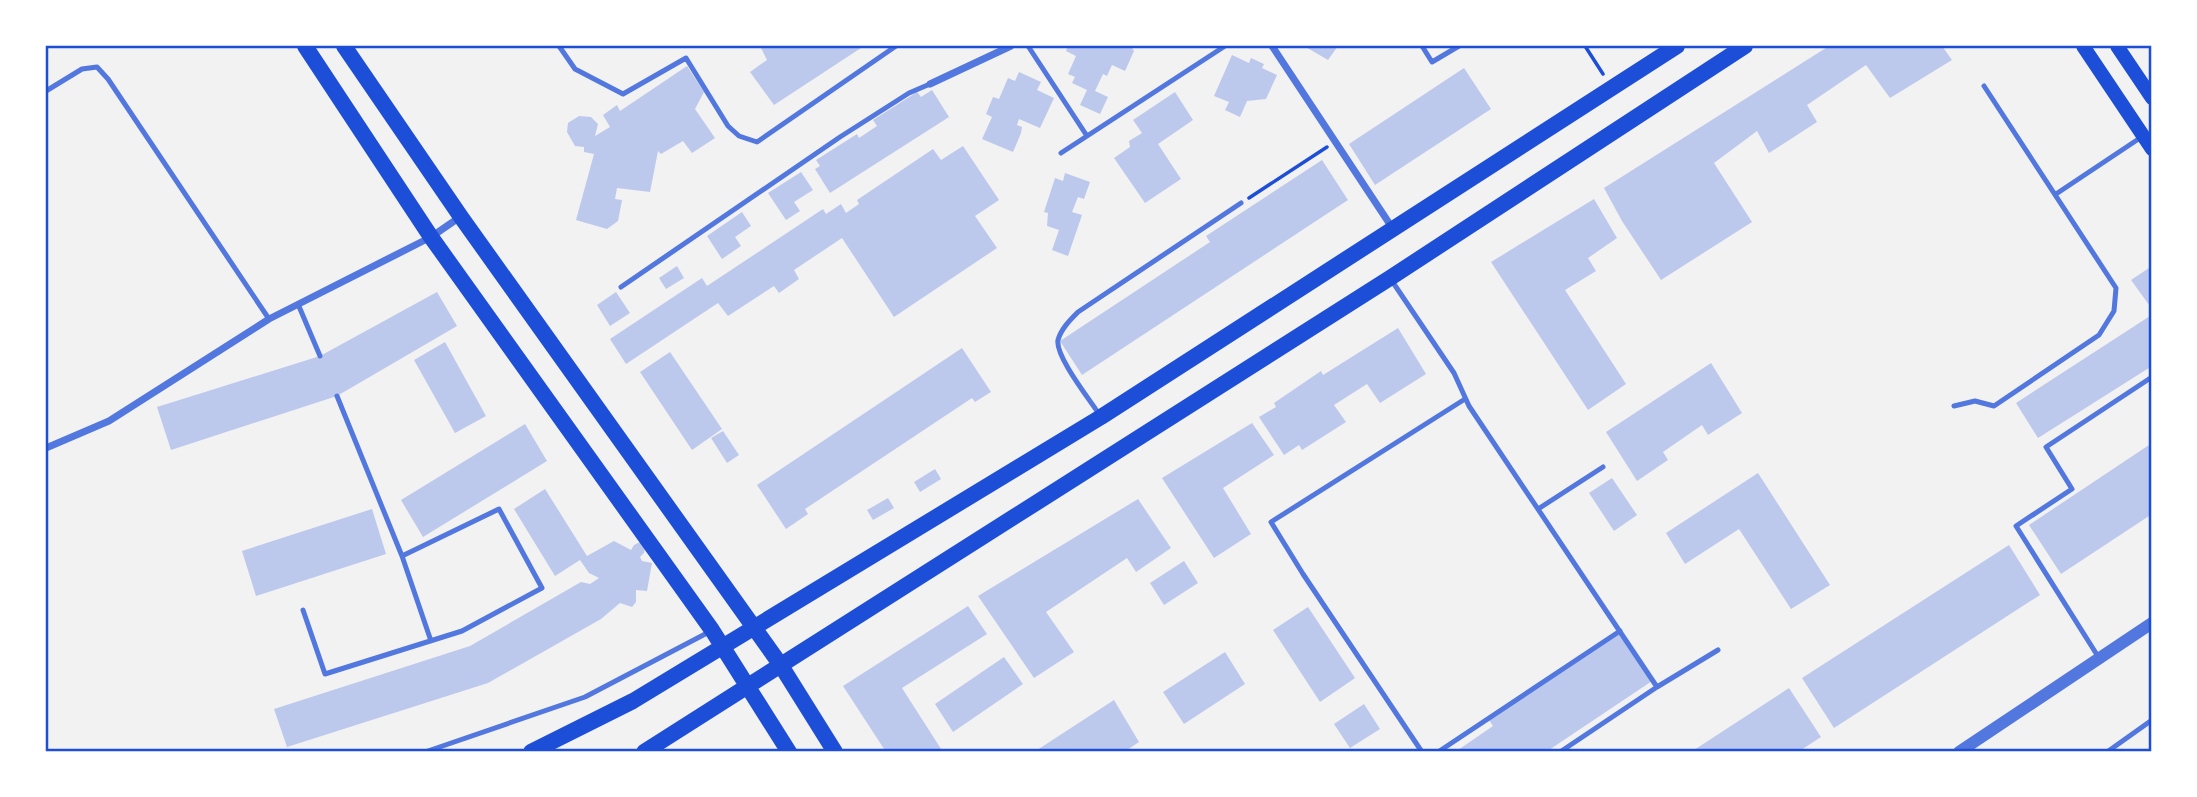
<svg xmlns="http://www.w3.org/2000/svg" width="2197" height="797" font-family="Manrope,sans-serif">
<rect width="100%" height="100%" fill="#f2f2f2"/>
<path fill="#bdc9ec" d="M 765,46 L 864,46 L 774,105 L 750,72 L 767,60 L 761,48 Z
M 1068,46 L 1131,46 L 1134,51 L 1125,71 L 1112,65 L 1107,76 L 1103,74 L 1095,91 L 1108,97 L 1100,114 L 1080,105 L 1087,90 L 1072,83 L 1075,77 L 1068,74 L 1076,56 L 1066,51 Z
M 1304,46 L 1338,46 L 1328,60 Z
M 1829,46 L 1942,46 L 1952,60 L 1890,98 L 1866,65 L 1807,105 L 1817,122 L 1769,153 L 1757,131 L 1714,163 L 1752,222 L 1661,280 L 1622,221 L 1604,188 Z
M 1232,55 L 1249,63 L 1251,58 L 1264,64 L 1262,68 L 1277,75 L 1266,99 L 1247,101 L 1240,117 L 1225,110 L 1229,102 L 1214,96 Z
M 687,66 L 704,92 L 695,109 L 715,138 L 692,153 L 683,141 L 661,154 L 658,151 L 650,192 L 617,188 L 615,199 L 622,200 L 618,221 L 607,229 L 576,220 L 594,154 L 584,152 L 584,147 L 575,146 L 567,132 L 568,123 L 579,116 L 591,117 L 598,124 L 595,136 L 610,127 L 603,115 L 617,105 L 620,111 Z
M 1464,68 L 1491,109 L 1375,185 L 1349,144 Z
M 1019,72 L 1041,82 L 1037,90 L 1054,98 L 1040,128 L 1019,119 L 1017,125 L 1022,127 L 1021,133 L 1013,152 L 982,139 L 992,117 L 986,114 L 993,97 L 999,99 L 1008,78 L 1015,81 Z
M 932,90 L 949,117 L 830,193 L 815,169 L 820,166 L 816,160 L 857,134 L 859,138 L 877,126 L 873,120 L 917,92 L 921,97 Z
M 1175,92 L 1193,120 L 1158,144 L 1181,179 L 1145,203 L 1114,158 L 1130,147 L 1129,141 L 1142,133 L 1133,120 Z
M 963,146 L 999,200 L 975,216 L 997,248 L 894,317 L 842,238 L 794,270 L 799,279 L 779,293 L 774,286 L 728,316 L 718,303 L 626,364 L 610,339 L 702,278 L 707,286 L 823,209 L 826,214 L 841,204 L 846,213 L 859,204 L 857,200 L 933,149 L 941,160 Z
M 1322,160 L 1348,200 L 1082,375 L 1060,341 L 1210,242 L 1206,236 Z
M 801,172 L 813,190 L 794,202 L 800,211 L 786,220 L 768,193 Z
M 1065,173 L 1090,182 L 1084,199 L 1078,197 L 1072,212 L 1082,215 L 1068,256 L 1052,250 L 1059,230 L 1047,226 L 1048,213 L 1044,212 L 1055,178 L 1063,181 Z
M 1594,199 L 1617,238 L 1588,258 L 1596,271 L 1565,290 L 1626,384 L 1588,410 L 1491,262 Z
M 742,212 L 751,226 L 735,237 L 741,246 L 722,259 L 707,236 Z
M 677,266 L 684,278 L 666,289 L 659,278 Z
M 2152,266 L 2152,309 L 2131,280 Z
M 437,292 L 457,326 L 337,396 L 171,450 L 157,407 L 320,356 Z
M 616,292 L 630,313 L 610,326 L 597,305 Z
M 2150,316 L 2152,366 L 2038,438 L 2016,403 Z
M 1398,328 L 1426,374 L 1380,403 L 1367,384 L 1334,405 L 1346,422 L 1302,450 L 1299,445 L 1284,455 L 1259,417 L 1276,407 L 1274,403 L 1321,371 L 1323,375 Z
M 445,342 L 486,416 L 455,433 L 414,360 Z
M 962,348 L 991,392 L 975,402 L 972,398 L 805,509 L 808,514 L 786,529 L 757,485 Z
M 670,352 L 722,429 L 692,450 L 640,372 Z
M 1711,363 L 1742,413 L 1708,435 L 1702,425 L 1663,452 L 1668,460 L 1637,481 L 1606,432 Z
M 1252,423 L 1274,455 L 1223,488 L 1251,534 L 1214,558 L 1162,478 Z
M 525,424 L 547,461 L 423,537 L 401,500 Z
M 723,431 L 739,455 L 727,463 L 711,438 Z
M 2152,443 L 2152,514 L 2061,574 L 2029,525 Z
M 935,469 L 941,479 L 920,492 L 914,482 Z
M 1758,473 L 1830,585 L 1791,609 L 1739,529 L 1685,564 L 1666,533 Z
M 1612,478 L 1637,515 L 1614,531 L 1589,493 Z
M 545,489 L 587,556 L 614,541 L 631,550 L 634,545 L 640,542 L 645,547 L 644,553 L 640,557 L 642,561 L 652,563 L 647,591 L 636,590 L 636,602 L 632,607 L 620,603 L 601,619 L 488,683 L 287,747 L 274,709 L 470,646 L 581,582 L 590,584 L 599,578 L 589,573 L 580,560 L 555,576 L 514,509 Z
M 888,498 L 894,508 L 873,520 L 867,510 Z
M 1138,499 L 1171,548 L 1136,572 L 1127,558 L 1046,612 L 1074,652 L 1034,678 L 978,596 Z
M 372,509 L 386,554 L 256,596 L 242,551 Z
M 2009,545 L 2040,595 L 1834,728 L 1802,678 Z
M 1184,561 L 1198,583 L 1164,605 L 1150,583 Z
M 968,606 L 987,634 L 902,688 L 943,752 L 886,752 L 843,686 Z
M 1308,607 L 1355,678 L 1320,702 L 1273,630 Z
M 1620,633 L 1652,681 L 1546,752 L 1455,752 L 1493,726 L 1489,720 Z
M 1225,652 L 1245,684 L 1184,724 L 1163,692 Z
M 1004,657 L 1023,684 L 953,732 L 935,704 Z
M 1789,688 L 1821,737 L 1798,752 L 1691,752 Z
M 1114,700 L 1139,742 L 1124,752 L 1034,752 Z
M 1364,704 L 1380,729 L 1350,748 L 1334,724 Z"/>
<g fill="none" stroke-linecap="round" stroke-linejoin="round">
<path stroke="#1d4ed8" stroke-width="3.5" d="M 1585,46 L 1603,74
M 1249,198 L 1327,147"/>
<path stroke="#5277de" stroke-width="5" d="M 559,46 L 575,69 L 623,94 L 686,58 L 728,126 L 739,136 L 757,142 L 896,46
M 1028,46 L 1087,136
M 1422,46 L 1432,62 L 1459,46
M 46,91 L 82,69 L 97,67 L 108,79 L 269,319
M 1061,153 L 1225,46
M 2056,194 L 2143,136
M 1392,281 L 1454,373 L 1469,406 L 1657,687
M 621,287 L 840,137 L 909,93 L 930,84
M 298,304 L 320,356
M 337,396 L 402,556 L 431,641
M 1954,406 L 1975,401 L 1994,406 L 2099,335 L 2114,311 L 2116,288 L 1984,86
M 1099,414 C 1090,400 1055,356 1058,340 C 1061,329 1070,320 1078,312 L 1241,203
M 1538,509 L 1603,467
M 303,610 L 325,674 L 462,631 L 542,588 L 499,509 L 402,556
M 2099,658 L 2016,526 L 2072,489 L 2046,447 L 2152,377
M 425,752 L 585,697 L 709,632
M 1422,752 L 1303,574 L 1271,522 L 1465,399
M 1438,752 L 1620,631
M 1560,752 L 1657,687 L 1718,650
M 2107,752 L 2152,720"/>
<path stroke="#5277de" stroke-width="7" d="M 1272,46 L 1393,229
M 930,84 L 1011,46
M 46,448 L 109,421 L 269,319 L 431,237 L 460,217"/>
<path stroke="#5277de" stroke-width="12" d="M 1959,752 L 2152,623"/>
<path stroke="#1d4ed8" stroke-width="14" d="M 2083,46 L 2152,149
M 2117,46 L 2152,98"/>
<path stroke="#1d4ed8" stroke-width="16" d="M 305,46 L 431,237 L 712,630 L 789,752
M 344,46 L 461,217 L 780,664 L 835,752
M 531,752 L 633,701 L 1101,417 L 1677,46
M 644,752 L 1390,278 L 1745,46"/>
</g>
<rect width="2197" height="797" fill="none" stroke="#ffffff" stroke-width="94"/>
<rect x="47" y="47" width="2103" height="703" fill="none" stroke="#1d4ed8" stroke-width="2.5"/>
</svg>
